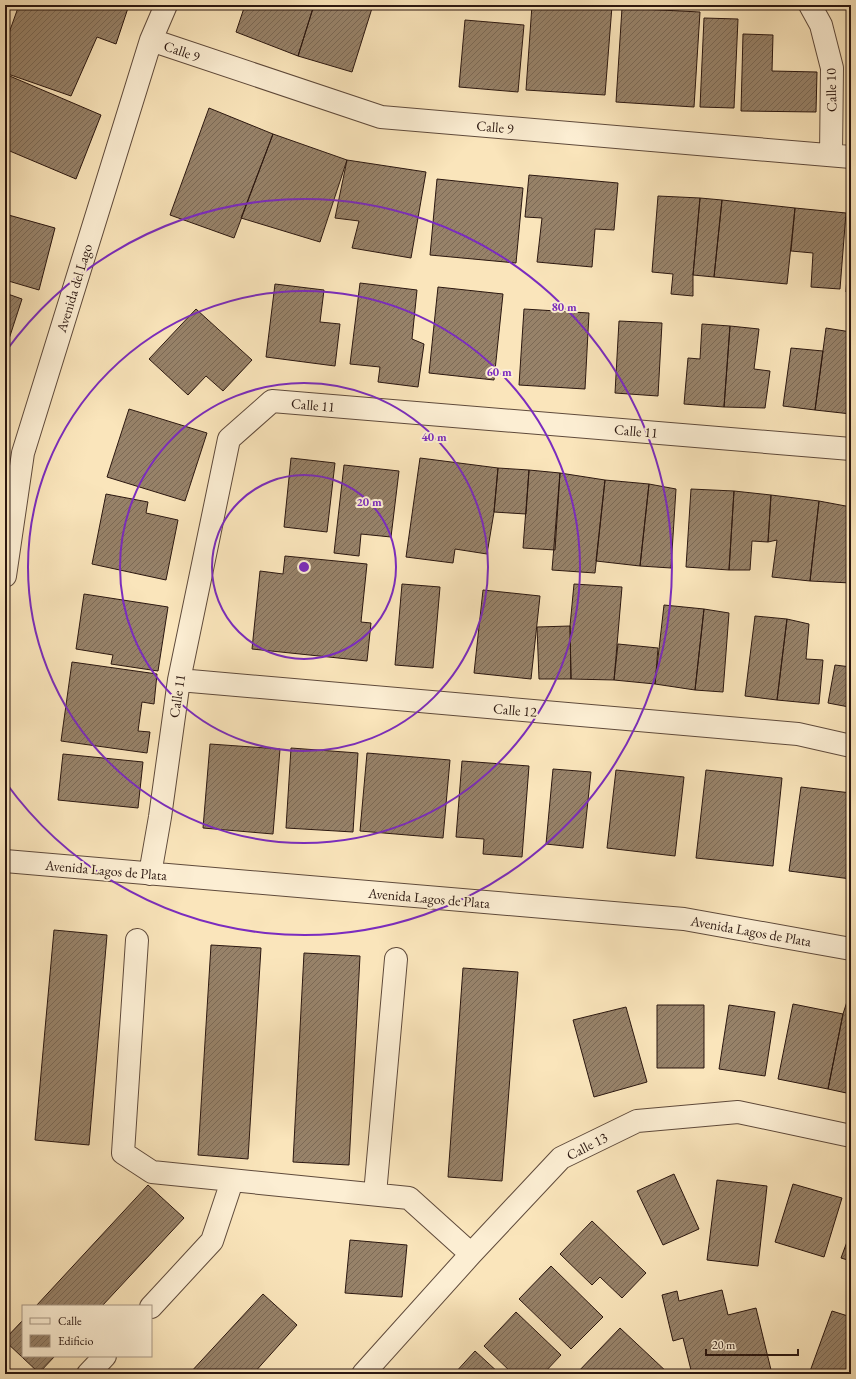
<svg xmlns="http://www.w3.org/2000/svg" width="856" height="1379" font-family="'EB Garamond',serif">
<defs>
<pattern id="building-hatch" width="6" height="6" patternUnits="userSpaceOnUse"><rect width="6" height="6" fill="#978269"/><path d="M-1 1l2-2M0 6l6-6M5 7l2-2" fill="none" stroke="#7b6955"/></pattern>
</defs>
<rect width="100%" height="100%" fill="#fae5bb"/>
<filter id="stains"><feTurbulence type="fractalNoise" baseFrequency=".005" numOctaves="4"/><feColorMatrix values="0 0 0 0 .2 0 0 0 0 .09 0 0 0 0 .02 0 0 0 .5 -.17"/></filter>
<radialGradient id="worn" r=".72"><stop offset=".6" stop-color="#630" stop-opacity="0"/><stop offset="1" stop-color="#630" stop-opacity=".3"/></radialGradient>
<path fill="url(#building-hatch)" stroke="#2b1710" d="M 19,5 L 129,5 L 116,44 L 97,37 L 71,96 L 5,73 L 5,44 Z
M 245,5 L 314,5 L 298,56 L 236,32 Z
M 314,5 L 373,5 L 352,72 L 298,56 Z
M 532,5 L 612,6 L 605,95 L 526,90 Z
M 622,8 L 700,12 L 694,107 L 616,102 Z
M 704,18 L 738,19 L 734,108 L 700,107 Z
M 465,20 L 524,25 L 518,92 L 459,87 Z
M 743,34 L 773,35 L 772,71 L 817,72 L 816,112 L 741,111 Z
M 5,74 L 101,115 L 76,179 L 5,149 Z
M 209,108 L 273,134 L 234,238 L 170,215 Z
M 273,134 L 347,160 L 320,242 L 241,218 Z
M 347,160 L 426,172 L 411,258 L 352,248 L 359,221 L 335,218 Z
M 529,175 L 618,183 L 614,230 L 595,229 L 592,267 L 537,262 L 542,218 L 525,217 Z
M 437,179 L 523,188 L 516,263 L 430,255 Z
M 658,196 L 700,198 L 693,275 L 693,296 L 671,294 L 673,274 L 652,272 Z
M 700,198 L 722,200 L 714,277 L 693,275 Z
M 722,200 L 795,208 L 787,284 L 714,277 Z
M 795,208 L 846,213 L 840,289 L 811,287 L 813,253 L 791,251 Z
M 5,214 L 55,228 L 39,290 L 5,280 Z
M 849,240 L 851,240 L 851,292 L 846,292 Z
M 360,283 L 417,290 L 412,339 L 424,344 L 418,387 L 378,382 L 380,367 L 350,364 Z
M 275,284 L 324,290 L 320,322 L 340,324 L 335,366 L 266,357 Z
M 438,287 L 503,294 L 494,380 L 429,373 Z
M 5,293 L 22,299 L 9,339 L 5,338 Z
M 196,309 L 252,360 L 223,391 L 206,376 L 188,395 L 149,359 Z
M 524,309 L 589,313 L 585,389 L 519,385 Z
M 619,321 L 662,323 L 658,396 L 615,393 Z
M 702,324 L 730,326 L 724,407 L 684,404 L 688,358 L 700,359 Z
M 730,326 L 759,329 L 754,369 L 770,371 L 765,408 L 724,407 Z
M 826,328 L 851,332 L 851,414 L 815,410 Z
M 791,348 L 823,351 L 815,410 L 783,406 Z
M 129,409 L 207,433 L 185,501 L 107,477 Z
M 291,458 L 335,463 L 327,532 L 284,527 Z
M 420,458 L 498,468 L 494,512 L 487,554 L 455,549 L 453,563 L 406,557 Z
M 344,465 L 399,471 L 391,537 L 361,534 L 359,556 L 334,553 Z
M 498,468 L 529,470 L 526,514 L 494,512 Z
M 529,470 L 560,473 L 555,550 L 523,548 Z
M 560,473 L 605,480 L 595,573 L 552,570 Z
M 605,480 L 649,484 L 640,566 L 596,561 Z
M 649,484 L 676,489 L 671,568 L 640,566 Z
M 691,489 L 734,491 L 729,570 L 686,567 Z
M 734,491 L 771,495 L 768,542 L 752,541 L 750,570 L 729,570 Z
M 106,494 L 148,502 L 146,513 L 178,520 L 166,580 L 92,564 Z
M 771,495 L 819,501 L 810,581 L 772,577 L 777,540 L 768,542 Z
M 819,501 L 851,507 L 851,583 L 810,581 Z
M 285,556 L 367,564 L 361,622 L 371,623 L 367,661 L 252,649 L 260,571 L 283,574 Z
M 402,584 L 440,587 L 433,668 L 395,665 Z
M 574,584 L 622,587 L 614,680 L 571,679 L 570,626 Z
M 483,590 L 540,596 L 531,679 L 474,673 Z
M 84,594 L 168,607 L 158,671 L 111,664 L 113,655 L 76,649 Z
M 664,605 L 704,609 L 695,690 L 655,684 Z
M 704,609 L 729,613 L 723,692 L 695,690 Z
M 755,616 L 787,619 L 777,700 L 745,696 Z
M 787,619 L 809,624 L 806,659 L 823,660 L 819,704 L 777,700 Z
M 570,626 L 571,679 L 539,679 L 537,627 Z
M 618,644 L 658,648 L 655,684 L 614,680 Z
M 72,662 L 157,674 L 154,704 L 142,702 L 138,731 L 150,732 L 147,753 L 61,741 Z
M 835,665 L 851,667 L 851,696 L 849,707 L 828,703 Z
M 210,744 L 280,749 L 273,834 L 203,828 Z
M 291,748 L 358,753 L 353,832 L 286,828 Z
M 367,753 L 450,760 L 443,838 L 360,831 Z
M 63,754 L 143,762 L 138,808 L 58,800 Z
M 462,761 L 529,766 L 522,857 L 483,854 L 484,839 L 456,837 Z
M 553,769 L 591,772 L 583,848 L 546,844 Z
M 616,770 L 684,777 L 675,856 L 607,848 Z
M 706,770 L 782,778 L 773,866 L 696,858 Z
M 801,787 L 851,793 L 851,879 L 789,871 Z
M 54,930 L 107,935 L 89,1145 L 35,1140 Z
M 211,945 L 261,948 L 248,1159 L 198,1155 Z
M 304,953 L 360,956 L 349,1165 L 293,1162 Z
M 463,968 L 518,972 L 502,1181 L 448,1177 Z
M 851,989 L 851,1094 L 828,1089 L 843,1014 Z
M 793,1004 L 843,1014 L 828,1089 L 778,1079 Z
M 657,1005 L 704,1005 L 704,1068 L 657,1068 Z
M 729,1005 L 775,1012 L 765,1076 L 719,1069 Z
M 626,1007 L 647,1082 L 594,1097 L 573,1020 Z
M 674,1174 L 699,1229 L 663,1245 L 637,1191 Z
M 717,1180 L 767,1186 L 758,1266 L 707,1260 Z
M 793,1184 L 842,1198 L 824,1257 L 775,1242 Z
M 148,1185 L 184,1218 L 102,1306 L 36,1306 Z
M 592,1221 L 646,1273 L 622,1298 L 600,1277 L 592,1285 L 560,1254 Z
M 851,1231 L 851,1261 L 841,1258 Z
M 350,1240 L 407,1245 L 402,1297 L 345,1293 Z
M 551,1266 L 603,1317 L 571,1349 L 519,1299 Z
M 722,1290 L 728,1315 L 756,1308 L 772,1374 L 692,1374 L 683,1338 L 673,1341 L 662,1295 L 677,1291 L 679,1301 Z
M 263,1294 L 297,1325 L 253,1374 L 189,1374 Z
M 832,1311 L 851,1317 L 851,1374 L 809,1374 Z
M 516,1312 L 561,1355 L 543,1374 L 513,1374 L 484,1346 Z
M 23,1320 L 23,1356 L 55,1356 L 39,1373 L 5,1341 L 5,1339 Z
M 620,1328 L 669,1374 L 576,1374 Z
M 475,1351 L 500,1374 L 454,1374 Z"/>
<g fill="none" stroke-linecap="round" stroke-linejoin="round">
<g stroke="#5f4a3b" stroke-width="24">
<path id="minor" d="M 810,5 L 821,25 L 832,68 L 831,155
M 151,40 L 381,117 L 851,157
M 5,576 L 23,453 L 151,40 L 166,5
M 179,680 L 798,734 L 851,746
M 5,861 L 684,919 L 851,949
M 150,874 L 160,817 L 179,680 L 229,439 L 272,401 L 851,449
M 137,940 L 123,1153 L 152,1172 L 409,1198 L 471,1254
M 375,1194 L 396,959
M 151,1307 L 212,1241 L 232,1181
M 88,1374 L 105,1356
M 363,1374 L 471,1254 L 561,1158 L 637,1121 L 738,1112 L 851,1136"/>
</g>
<use href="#minor" stroke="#fceed3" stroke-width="22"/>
</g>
<g fill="none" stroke="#7b2cbf" stroke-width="2">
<circle cx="304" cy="567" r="92"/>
<circle cx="304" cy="567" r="184"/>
<circle cx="304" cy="567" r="276"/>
<path d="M6 351A368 368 0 1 1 6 783"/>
</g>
<g text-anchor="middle" stroke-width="4" stroke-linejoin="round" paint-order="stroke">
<g font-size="14" fill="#2b1710" stroke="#fceed3">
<text transform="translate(182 51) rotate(19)" y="5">Calle 9</text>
<text transform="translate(831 90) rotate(-91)" y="5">Calle 10</text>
<text transform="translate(495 127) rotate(5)" y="5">Calle 9</text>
<text transform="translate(74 288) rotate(-73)" y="5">Avenida del Lago</text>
<text transform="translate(313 405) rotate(5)" y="5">Calle 11</text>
<text transform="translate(636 431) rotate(5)" y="5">Calle 11</text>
<text transform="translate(177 696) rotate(-81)" y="5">Calle 11</text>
<text transform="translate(515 710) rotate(5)" y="5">Calle 12</text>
<text transform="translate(106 870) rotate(5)" y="5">Avenida Lagos de Plata</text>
<text transform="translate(429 898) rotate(5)" y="5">Avenida Lagos de Plata</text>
<text transform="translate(751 931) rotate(10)" y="5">Avenida Lagos de Plata</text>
<text transform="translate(587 1146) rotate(-27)" y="5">Calle 13</text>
</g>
</g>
<circle cx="304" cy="567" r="6" fill="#7b2cbf" stroke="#fceed3" stroke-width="2"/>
<g font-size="12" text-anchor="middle" font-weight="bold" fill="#7b2cbf" stroke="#fceed3" stroke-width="4" stroke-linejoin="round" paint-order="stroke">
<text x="564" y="311">80 m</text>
<text x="499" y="376">60 m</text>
<text x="434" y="441">40 m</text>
<text x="369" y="506">20 m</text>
</g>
<rect width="856" height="1379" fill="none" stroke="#fae5bb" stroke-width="20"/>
<rect x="6" y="6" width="844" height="1367" fill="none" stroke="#2b1710" stroke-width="2"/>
<rect x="10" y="10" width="836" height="1359" fill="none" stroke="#2b1710"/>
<rect x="22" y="1305" width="130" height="52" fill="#fceed3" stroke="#a89885"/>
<rect x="30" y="1318" width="20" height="6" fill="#fceed3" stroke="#a89885"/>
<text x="58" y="1325" font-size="12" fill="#2b1710">Calle</text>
<rect x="30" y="1335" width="20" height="12" fill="url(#building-hatch)" stroke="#a89885"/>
<text x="58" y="1345" font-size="12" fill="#2b1710">Edificio</text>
<path d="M706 1349v6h92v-6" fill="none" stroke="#2b1710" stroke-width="2"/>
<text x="712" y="1349" font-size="12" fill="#2b1710" stroke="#fceed3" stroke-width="3" paint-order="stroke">20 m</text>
<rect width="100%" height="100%" filter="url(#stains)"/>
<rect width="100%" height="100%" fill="url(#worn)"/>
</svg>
